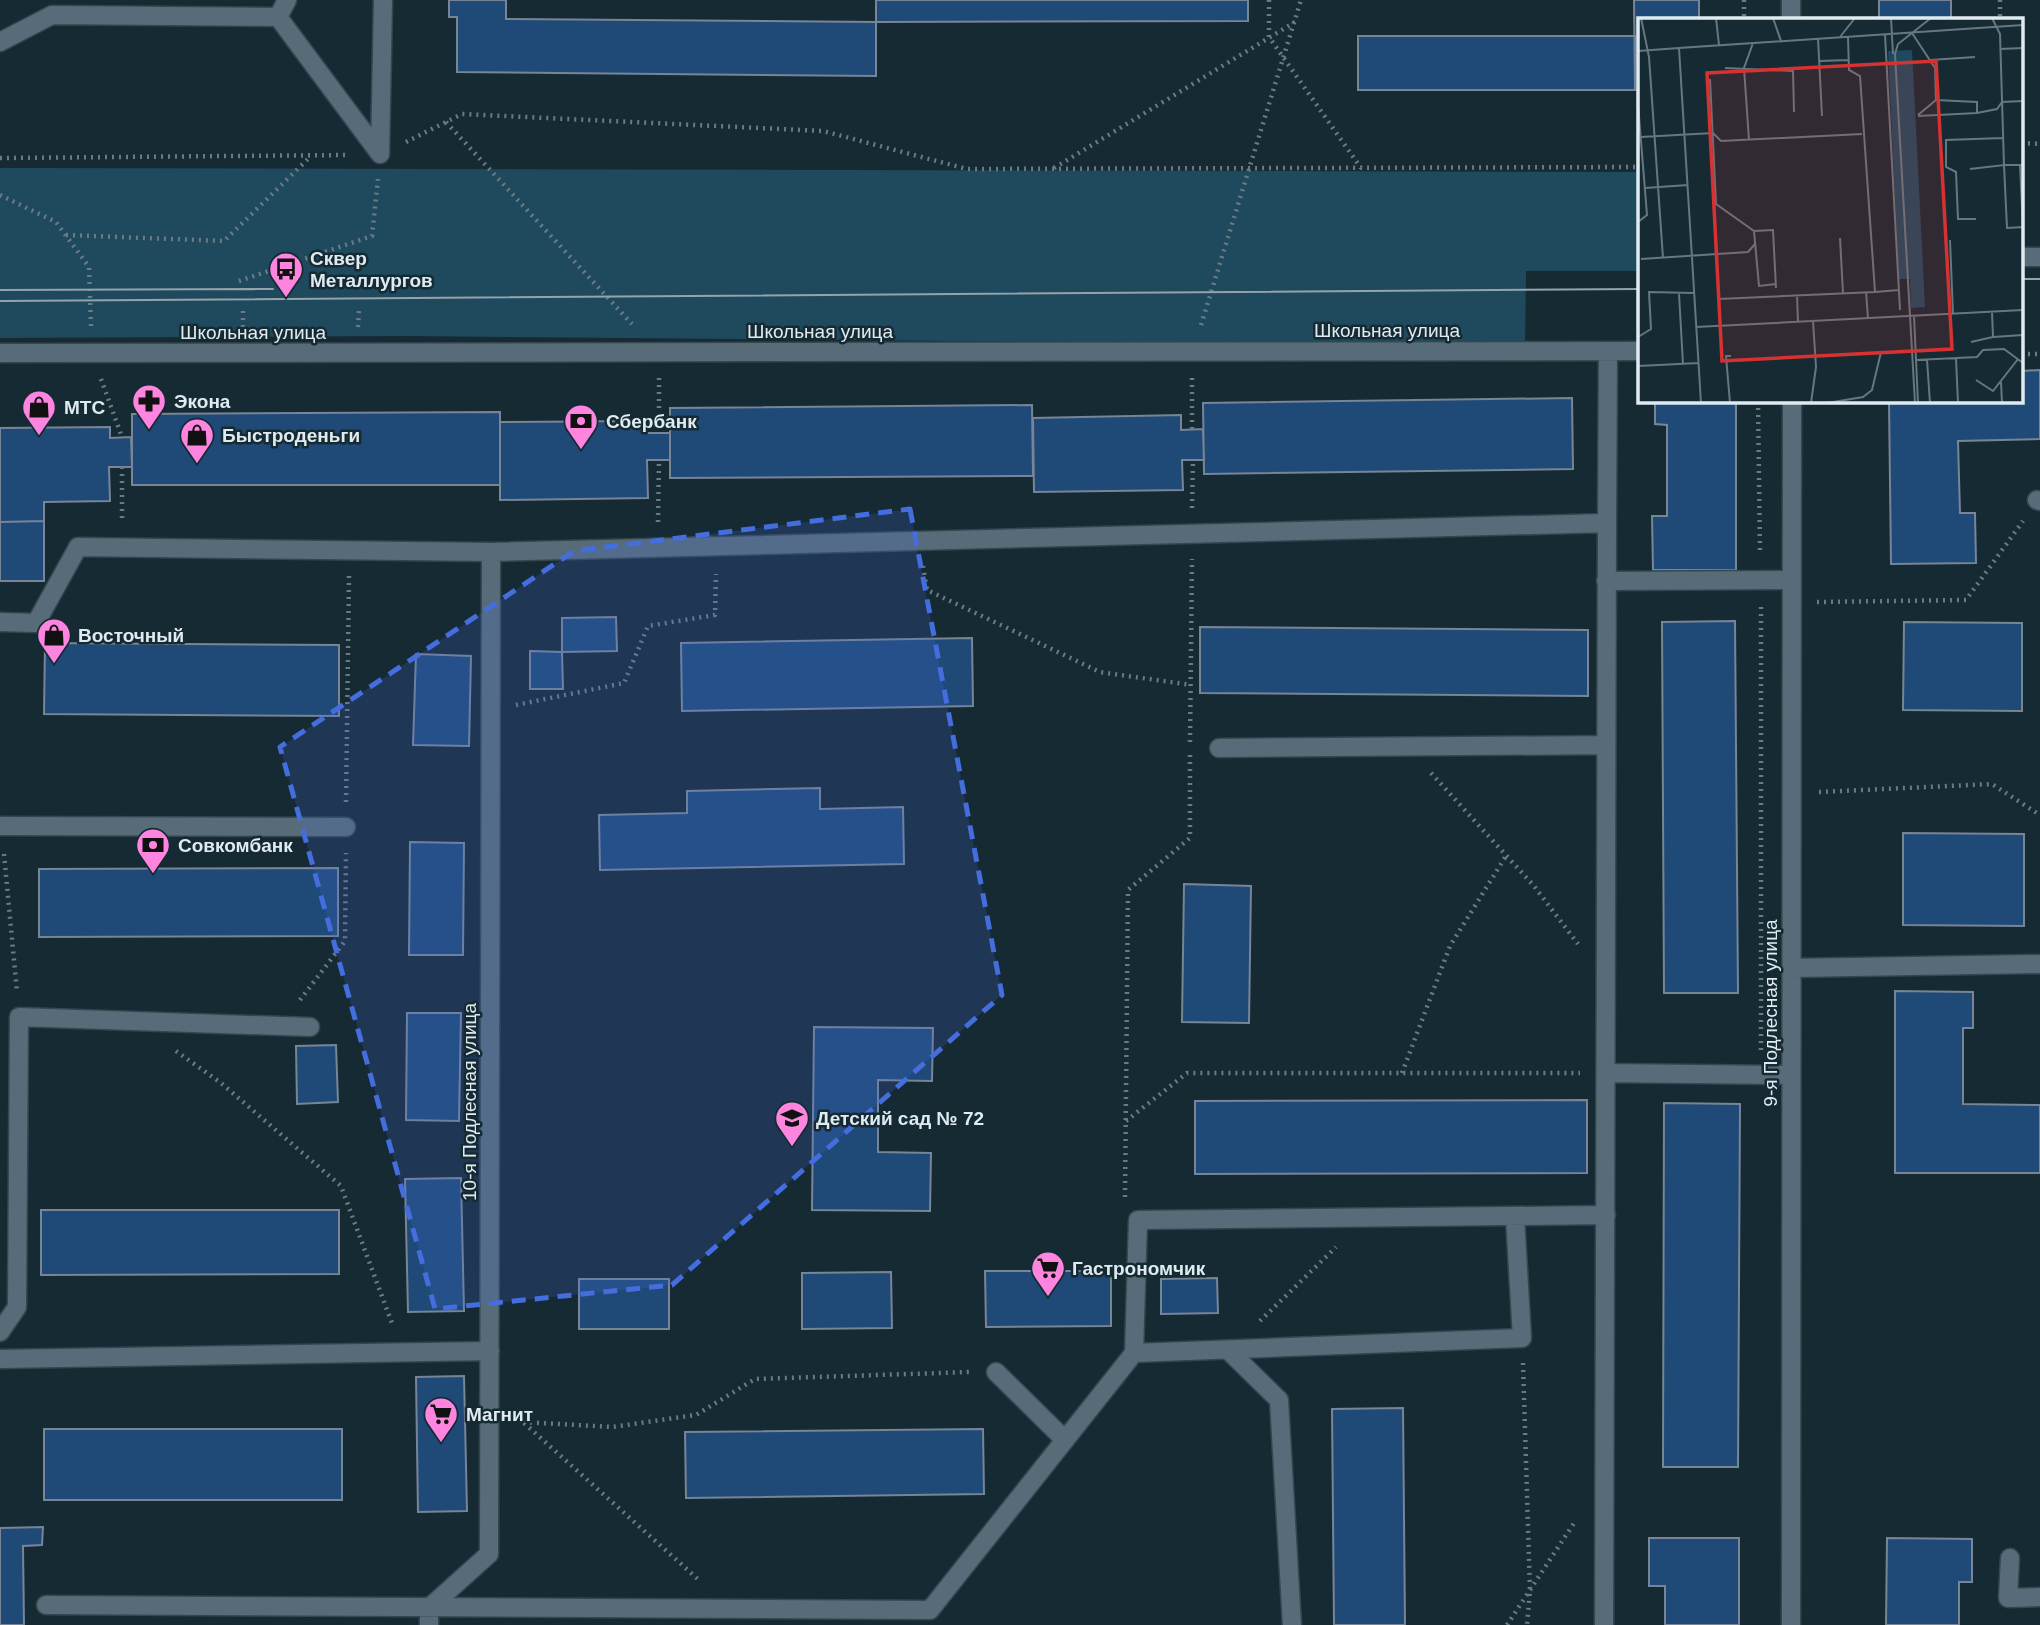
<svg xmlns="http://www.w3.org/2000/svg" width="2040" height="1625" font-family="Helvetica,sans-serif">
<rect width="100%" height="100%" fill="#162a34"/>
<path fill="#1f4a5e" d="M 0,168 L 1639,172 L 1639,271 L 1526,271 L 1525,346 L 406,336 L 0,338 Z"/>
<path fill="#1f4976" stroke="#778597" stroke-width="2" d="M 449,0 L 506,0 L 506,19 L 876,22 L 876,76 L 457,72 L 457,17 L 449,17 Z
M 876,0 L 1248,0 L 1248,21 L 876,22 Z
M 1634,0 L 1699,0 L 1699,19 L 1639,19 L 1639,90 L 1635,90 Z
M 1879,0 L 1951,0 L 1951,19 L 1879,19 Z
M 1358,36 L 1635,36 L 1635,90 L 1358,90 Z
M 2040,370 L 2040,439 L 1958,441 L 1960,513 L 1975,513 L 1976,563 L 1891,564 L 1889,401 L 2021,401 L 2021,371 Z
M 1572,398 L 1573,469 L 1204,474 L 1203,403 Z
M 1655,401 L 1736,401 L 1736,570 L 1653,570 L 1652,516 L 1667,516 L 1667,425 L 1655,424 Z
M 1032,405 L 1033,476 L 670,478 L 670,408 Z
M 500,412 L 500,485 L 132,485 L 132,414 Z
M 1181,415 L 1181,430 L 1203,429 L 1204,460 L 1182,460 L 1183,490 L 1034,492 L 1033,418 Z
M 646,421 L 646,433 L 670,433 L 670,460 L 647,460 L 648,498 L 500,500 L 500,422 Z
M 110,427 L 110,438 L 131,437 L 132,467 L 109,467 L 110,501 L 44,502 L 44,521 L 0,522 L 0,428 Z
M 44,521 L 44,581 L 0,581 L 0,522 Z
M 616,617 L 617,651 L 562,652 L 562,618 Z
M 1735,621 L 1738,993 L 1664,993 L 1662,622 Z
M 1904,622 L 2022,623 L 2022,711 L 1903,710 Z
M 1200,627 L 1588,630 L 1588,696 L 1200,693 Z
M 972,638 L 973,706 L 682,711 L 681,643 Z
M 45,643 L 339,645 L 339,716 L 44,714 Z
M 530,651 L 562,652 L 563,689 L 530,689 Z
M 416,654 L 471,656 L 469,746 L 413,745 Z
M 820,788 L 820,809 L 903,807 L 904,864 L 600,870 L 599,815 L 687,813 L 687,791 Z
M 1903,833 L 2024,834 L 2024,926 L 1903,925 Z
M 410,842 L 464,843 L 463,955 L 409,955 Z
M 338,868 L 338,936 L 39,937 L 39,869 Z
M 1184,884 L 1251,886 L 1249,1023 L 1182,1022 Z
M 1895,991 L 1973,992 L 1973,1028 L 1963,1028 L 1963,1104 L 2040,1105 L 2040,1173 L 1895,1173 Z
M 407,1013 L 461,1013 L 459,1121 L 406,1120 Z
M 814,1027 L 933,1028 L 932,1081 L 878,1080 L 878,1152 L 931,1153 L 930,1211 L 812,1210 Z
M 336,1045 L 338,1102 L 297,1104 L 296,1046 Z
M 1587,1100 L 1587,1173 L 1195,1174 L 1195,1101 Z
M 1664,1103 L 1740,1104 L 1738,1467 L 1663,1467 Z
M 461,1178 L 464,1311 L 408,1312 L 405,1179 Z
M 41,1210 L 339,1210 L 339,1274 L 41,1275 Z
M 985,1271 L 1111,1271 L 1111,1326 L 986,1327 Z
M 891,1272 L 892,1328 L 802,1329 L 802,1273 Z
M 1217,1278 L 1218,1313 L 1161,1314 L 1161,1279 Z
M 579,1279 L 669,1279 L 669,1329 L 579,1329 Z
M 464,1376 L 467,1511 L 418,1512 L 416,1377 Z
M 1403,1408 L 1405,1625 L 1334,1625 L 1332,1409 Z
M 44,1429 L 342,1429 L 342,1500 L 44,1500 Z
M 983,1429 L 984,1494 L 686,1498 L 685,1432 Z
M 43,1527 L 42,1545 L 23,1546 L 24,1625 L 0,1625 L 0,1528 Z
M 1649,1538 L 1739,1538 L 1739,1625 L 1665,1625 L 1665,1586 L 1649,1586 Z
M 1887,1538 L 1972,1539 L 1972,1582 L 1959,1582 L 1959,1625 L 1886,1625 Z"/>
<g fill="none" stroke-linecap="round" stroke-linejoin="round">
<g stroke="#36464e" stroke-width="21">
<path id="minor" d="M 278,17 L 287,0
M 1791,19 L 1791,0
M 0,42 L 52,15 L 278,17 L 380,154
M 380,154 L 383,0
M 2021,257 L 2040,257
M 0,353 L 1639,351
M 2037,500 L 2040,501
M 1607,523 L 1608,351
M 1606,581 L 1792,580
M 0,622 L 36,623 L 78,547 L 491,552 L 1607,523 L 1604,1625
M 1219,748 L 1606,745
M 0,826 L 346,827
M 1791,968 L 2040,964
M 1606,1073 L 1791,1075
M 0,1332 L 17,1307 L 19,1017 L 310,1027
M 1229,1351 L 1279,1400 L 1292,1625
M 1134,1353 L 1138,1220 L 1606,1215
M 0,1359 L 490,1351
M 996,1372 L 1065,1440
M 2010,1558 L 2008,1598 L 2040,1597
M 46,1605 L 930,1610 L 1134,1353 L 1522,1338 L 1515,1217
M 429,1625 L 429,1608 L 489,1554 L 491,552
M 1791,1625 L 1792,401"/>
</g>
<path stroke="#6b7b84" stroke-width="4.5" stroke-dasharray="2 5" stroke-linecap="butt" d="M 1269,0 L 1269,37 L 1361,168
M 1744,0 L 1744,19
M 2000,0 L 2000,19
M 446,122 L 632,324
M 406,142 L 462,114 L 823,131 L 967,169 L 1639,167
M 2021,143 L 2040,144
M 0,158 L 347,155
M 1054,168 L 1295,22
M 0,195 L 56,222 L 89,267 L 91,326
M 66,235 L 224,241 L 311,156
M 239,281 L 372,236 L 378,179
M 243,311 L 243,327
M 1201,325 L 1301,0
M 358,327 L 359,310
M 2021,354 L 2040,354
M 659,378 L 659,433
M 1192,378 L 1192,429
M 101,379 L 122,437
M 1758,401 L 1760,553
M 122,467 L 122,522
M 1192,508 L 1193,460
M 658,522 L 659,460
M 923,566 L 927,590 L 1100,672 L 1191,685
M 1817,602 L 1966,600 L 2023,521
M 1761,607 L 1761,1050
M 516,705 L 624,683 L 648,626 L 715,615 L 716,574
M 1190,742 L 1192,559
M 1431,773 L 1534,886 L 1578,944
M 1819,792 L 1992,784 L 2040,815
M 346,802 L 349,576
M 4,854 L 17,992
M 300,1000 L 345,941 L 346,853
M 176,1051 L 221,1083 L 341,1186 L 393,1326
M 1402,1073 L 1450,946 L 1506,856
M 1126,1121 L 1187,1073 L 1580,1073
M 1125,1197 L 1128,890 L 1190,838 L 1190,751
M 1260,1321 L 1336,1247
M 1523,1363 L 1530,1591 L 1527,1625
M 523,1422 L 612,1427 L 696,1415 L 755,1379 L 970,1372
M 524,1423 L 700,1581
M 1507,1625 L 1576,1520"/>
<use href="#minor" stroke="#576c78" stroke-width="18"/>
<path stroke="#95a4ac" stroke-width="2" d="M 2021,279 L 2040,279
M 0,290 L 273,289
M 0,301 L 1639,289"/>
</g>
<path fill="#446ddd" fill-opacity="0.2" stroke="#446ddd" stroke-width="5" stroke-dasharray="14 9" stroke-linejoin="round" d="M 910,509 L 1002,995 L 672,1285 L 435,1309 L 280,747 L 574,551 Z"/>
<defs>
<g id="bus-pin" transform="scale(1.75)"><path d="M0 17L-7.5 6A9.5 9.5 0 1 1 7.5 6Z" fill="#fe85df" stroke="#162a34"/><path d="M-5-6H5V4H4V6H2V4H-2V6H-4V4H-5ZM-3.5-4V0h7V-4ZM-3.5 1.2v1.5H-2V1.2ZM2 1.2v1.5H3.5V1.2Z" fill="#111"/></g>
<g id="pharmacy-pin" transform="scale(1.75)"><path d="M0 17L-7.5 6A9.5 9.5 0 1 1 7.5 6Z" fill="#fe85df" stroke="#162a34"/><path d="M-2-6h4v4h4v4h-4v4h-4v-4h-4v-4h4Z" fill="#111"/></g>
<g id="shop-pin" transform="scale(1.75)"><path d="M0 17L-7.5 6A9.5 9.5 0 1 1 7.5 6Z" fill="#fe85df" stroke="#162a34"/><path d="M-5-2.5h2.3a2.7 3.5 0 0 1 5.4 0H5L5.5 6h-11ZM-1.5-2.5h3a1.5 2.3 0 0 0-3 0Z" fill="#111"/></g>
<g id="bank-pin" transform="scale(1.75)"><path d="M0 17L-7.5 6A9.5 9.5 0 1 1 7.5 6Z" fill="#fe85df" stroke="#162a34"/><path d="M-6-4H6V4H-6ZM0-2.3a2.3 2.3 0 1 0 0 4.6a2.3 2.3 0 1 0 0-4.6Z" fill="#111"/></g>
<g id="school-pin" transform="scale(1.75)"><path d="M0 17L-7.5 6A9.5 9.5 0 1 1 7.5 6Z" fill="#fe85df" stroke="#162a34"/><path d="M0-5L7-2L0 1L-7-2ZM-4 1L0 2.5L4 1V4Q0 6-4 4Z" fill="#111"/></g>
<g id="supermarket-pin" transform="scale(1.75)"><path d="M0 17L-7.5 6A9.5 9.5 0 1 1 7.5 6Z" fill="#fe85df" stroke="#162a34"/><path d="M-6-5.5h2.5l.6 2H6L4.5 2H-2.5L-4.4-4H-6ZM-1.5 3.2a1.3 1.3 0 1 0 .1 0ZM3 3.2a1.3 1.3 0 1 0 .1 0Z" fill="#111"/></g>
</defs>
<g fill-rule="evenodd">
<use href="#bus-pin" x="286" y="269"/>
<use href="#pharmacy-pin" x="149" y="401"/>
<use href="#shop-pin" x="39" y="407"/>
<use href="#bank-pin" x="581" y="421"/>
<use href="#shop-pin" x="197" y="435"/>
<use href="#shop-pin" x="54" y="635"/>
<use href="#bank-pin" x="153" y="845"/>
<use href="#school-pin" x="792" y="1118"/>
<use href="#supermarket-pin" x="1048" y="1268"/>
<use href="#supermarket-pin" x="441" y="1414"/>
</g>
<g text-anchor="middle" stroke-width="5" stroke-linejoin="round" paint-order="stroke">
<g font-size="19" font-weight="bold" fill="#dfebf1" stroke="#162a34" text-anchor="start">
<text x="310" y="265">Сквер<tspan x="310" dy="22">Металлургов</tspan></text>
<text x="174" y="408">Экона</text>
<text x="64" y="414">МТС</text>
<text x="606" y="428">Сбербанк</text>
<text x="222" y="442">Быстроденьги</text>
<text x="78" y="642">Восточный</text>
<text x="178" y="852">Совкомбанк</text>
<text x="816" y="1125">Детский сад № 72</text>
<text x="1072" y="1275">Гастрономчик</text>
<text x="466" y="1421">Магнит</text>
</g>
<g font-size="19" fill="#dfebf1" stroke="#162a34">
<text x="1387" y="337">Школьная улица</text>
<text x="820" y="338">Школьная улица</text>
<text x="253" y="339">Школьная улица</text>
<text transform="translate(1770 1013) rotate(-90)" y="7">9-я Подлесная улица</text>
<text transform="translate(469 1102) rotate(-90)" y="7">10-я Подлесная улица</text>
</g>
</g>
<g transform="translate(1638 18)">
<rect width="385" height="385" fill="#162a34"/>
<path d="M 274,32 L 287,289 L 273,290 L 272,261 L 261,261 L 250,33 Z" fill="#1f4a5e"/>
<path fill="none" stroke="#667780" stroke-width="2" d="M 3,0 L 11,39 L 25,240M 78,0 L 81,27M 135,0 L 143,23M 253,0 L 255,36M 354,0 L 362,16 L 366,147 L 384,147M 274,15 L 297,50 L 298,82 L 280,97M 247,17 L 262,292M 202,19 L 217,0M 180,20 L 184,98M 362,31 L 385,30M 0,33 L 41,30M 292,42 L 337,39M 182,43 L 211,42M 87,50 L 155,53 L 156,94M 72,61 L 78,186 L 116,213 L 121,268 L 138,266M 298,82 L 339,84 L 339,95M 0,86 L 9,197 L 0,204M 280,98 L 339,95 L 359,91 L 364,84 L 385,83M 3,119 L 75,115 L 83,123 L 224,116M 111,122 L 106,50 L 115,25M 332,151 L 366,147 L 369,210 L 385,209 L 382,147M 7,170 L 50,167M 338,201 L 320,201 L 318,154 L 308,149 L 308,122 L 365,120M 116,213 L 135,212 L 138,270M 202,220 L 205,275M 312,222 L 315,296M 3,241 L 110,234 L 117,226M 80,270 L 81,281 L 237,274 L 222,58 L 211,52 L 210,19M 228,274 L 230,300M 237,274 L 261,272M 41,276 L 45,346M 159,277 L 160,304M 276,298 L 280,385M 58,309 L 385,292M 0,319 L 13,311 L 11,274 L 56,275M 355,319 L 385,317M 333,324 L 355,319 L 354,294M 318,340 L 320,385M 278,342 L 339,339 L 345,332 L 366,331 L 385,345M 289,342 L 292,385M 0,348 L 61,345M 338,362 L 355,373 L 380,341M 363,364 L 364,385M 63,385 L 41,30 L 385,7M 92,385 L 88,338 L 93,338M 173,385 L 178,349 L 175,303M 189,385 L 225,379 L 234,372 L 243,334M 277,385 L 257,36 L 260,26 L 293,0"/>
<path fill="#d63232" fill-opacity="0.15" stroke="#d63232" stroke-width="3.5" d="M 298,43 L 314,331 L 84,343 L 69,55 Z"/>
<rect width="385" height="385" fill="none" stroke="#dfebf1" stroke-width="3.5"/>
</g>
</svg>
